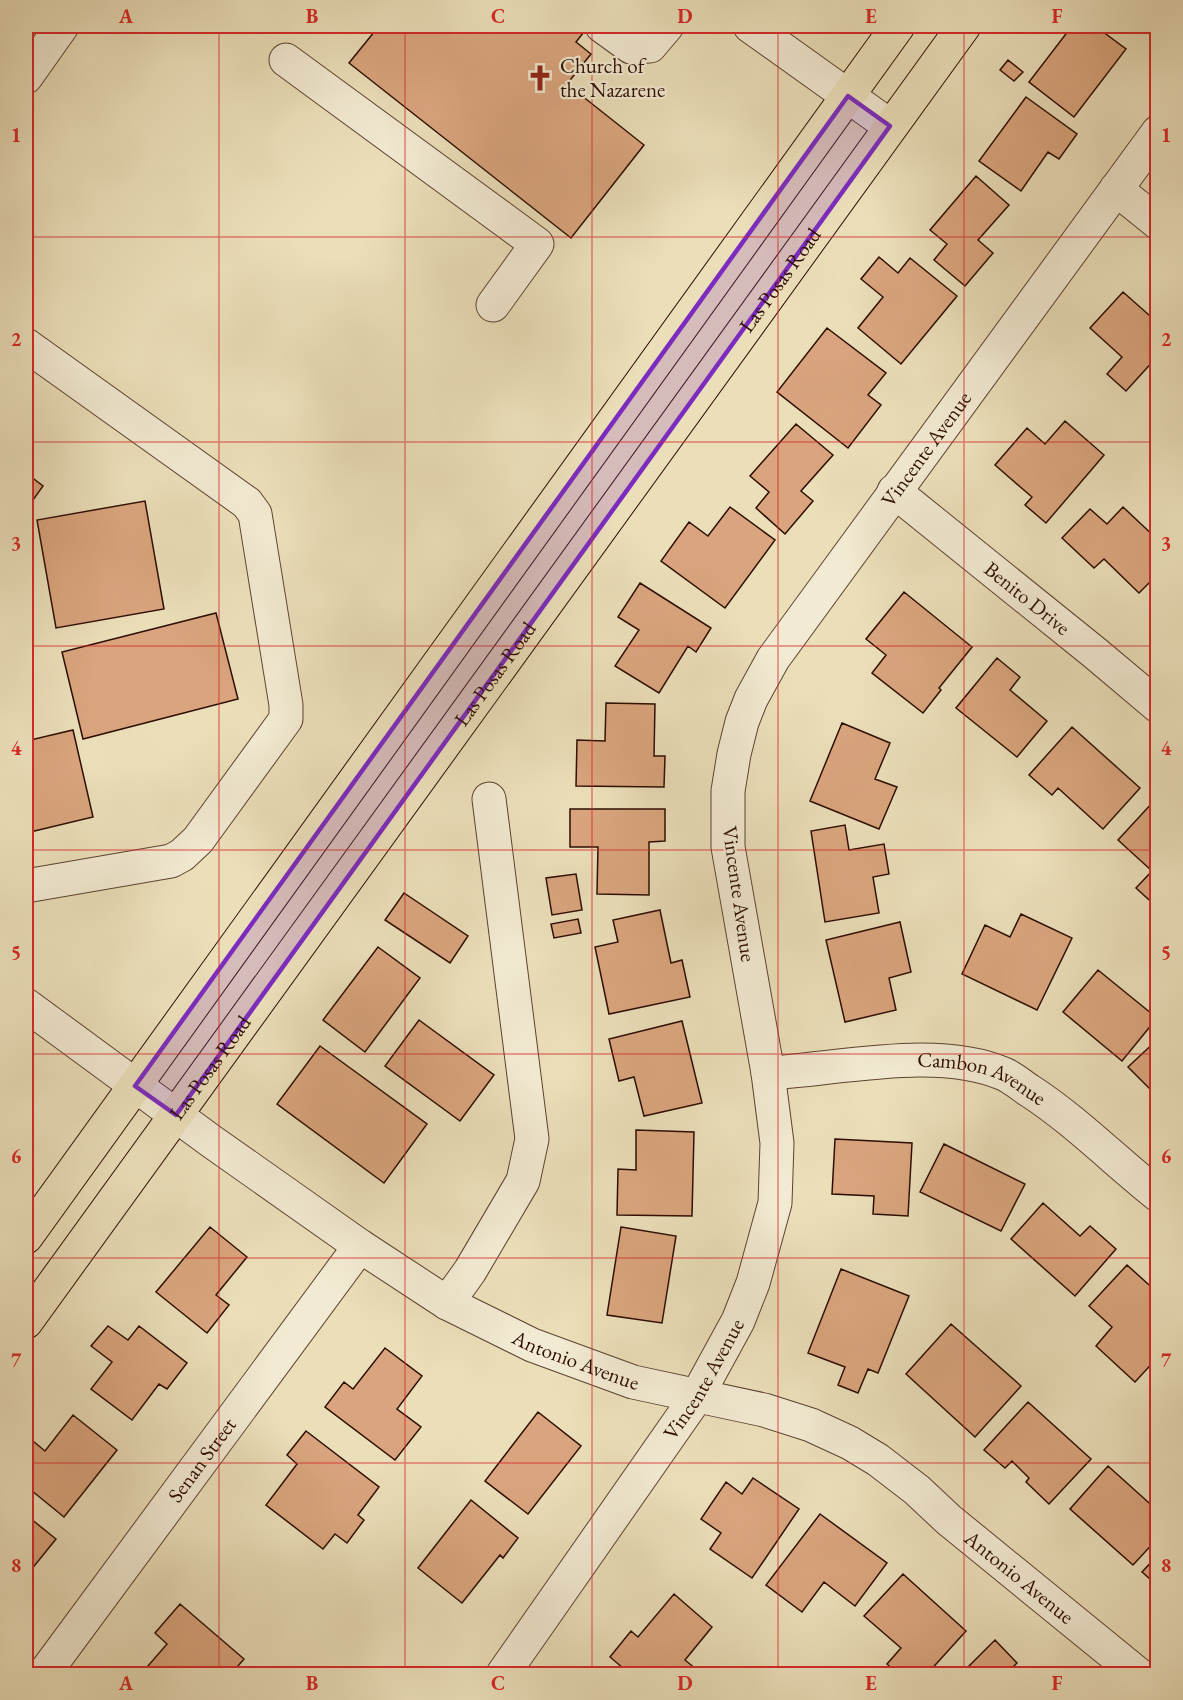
<svg xmlns="http://www.w3.org/2000/svg" width="1183" height="1700" font-family="'EB Garamond',serif">
<rect width="100%" height="100%" fill="#ebdfba"/>
<filter id="stains"><feTurbulence type="fractalNoise" baseFrequency=".00333" numOctaves="4"/><feColorMatrix values="0 0 0 0 .2 0 0 0 0 .09 0 0 0 0 .02 0 0 0 .5 -.17"/></filter>
<radialGradient id="worn" r=".72"><stop offset=".6" stop-color="#630" stop-opacity="0"/><stop offset="1" stop-color="#630" stop-opacity=".3"/></radialGradient>
<path fill="#daa57e" stroke="#2d0d02" stroke-width="1.5" d="M 379,26 L 576,26 L 584,32 L 576,42 L 591,54 L 567,84 L 644,145 L 571,238 L 349,63 Z
M 1072,26 L 1095,26 L 1126,49 L 1074,117 L 1029,82 Z
M 1115,26 L 1131,26 L 1125,33 Z
M 1008,60 L 1023,72 L 1014,81 L 1000,70 Z
M 1026,97 L 1077,134 L 1059,159 L 1048,152 L 1021,191 L 979,161 Z
M 976,176 L 1009,205 L 978,240 L 993,253 L 965,286 L 934,260 L 947,244 L 930,230 Z
M 879,257 L 898,273 L 910,258 L 957,296 L 901,364 L 858,328 L 883,297 L 861,279 Z
M 1123,292 L 1158,323 L 1158,359 L 1156,358 L 1126,391 L 1107,374 L 1122,357 L 1090,328 Z
M 827,328 L 886,373 L 868,395 L 881,405 L 848,448 L 777,392 Z
M 1065,421 L 1104,455 L 1046,523 L 1025,505 L 1032,497 L 995,465 L 1027,428 L 1045,444 Z
M 796,424 L 833,455 L 801,491 L 813,501 L 785,534 L 756,508 L 769,492 L 750,476 Z
M 26,473 L 43,486 L 26,510 Z
M 145,501 L 164,609 L 56,628 L 37,520 Z
M 730,507 L 775,540 L 725,608 L 661,561 L 689,522 L 708,536 Z
M 1123,507 L 1158,540 L 1158,574 L 1139,593 L 1104,559 L 1094,568 L 1062,538 L 1090,509 L 1107,524 Z
M 26,581 L 31,607 L 26,608 Z
M 640,583 L 711,628 L 696,652 L 688,646 L 659,693 L 615,666 L 639,630 L 618,617 Z
M 904,592 L 972,647 L 939,688 L 941,690 L 923,713 L 872,673 L 886,655 L 866,639 Z
M 216,613 L 238,699 L 83,739 L 62,652 Z
M 997,658 L 1020,677 L 1010,690 L 1047,721 L 1017,757 L 956,708 Z
M 606,703 L 655,704 L 654,756 L 665,756 L 664,787 L 576,786 L 577,740 L 605,741 Z
M 842,723 L 890,743 L 875,779 L 897,787 L 879,829 L 810,801 Z
M 1072,727 L 1140,788 L 1103,829 L 1058,788 L 1052,795 L 1029,775 Z
M 73,730 L 93,817 L 26,833 L 26,741 Z
M 1153,802 L 1158,806 L 1158,908 L 1136,888 L 1152,871 L 1118,840 Z
M 570,809 L 665,809 L 665,841 L 649,842 L 649,895 L 597,894 L 598,847 L 570,847 Z
M 845,825 L 849,850 L 884,844 L 889,874 L 873,877 L 879,913 L 825,922 L 811,831 Z
M 576,874 L 582,910 L 552,915 L 546,878 Z
M 404,893 L 468,936 L 450,963 L 385,920 Z
M 660,910 L 671,963 L 682,960 L 690,997 L 609,1014 L 595,947 L 618,942 L 613,920 Z
M 1021,914 L 1072,938 L 1037,1010 L 962,974 L 985,925 L 1010,937 Z
M 578,919 L 581,933 L 554,938 L 551,924 Z
M 900,922 L 911,972 L 889,978 L 896,1010 L 845,1022 L 826,940 Z
M 378,947 L 420,978 L 365,1052 L 323,1020 Z
M 1098,970 L 1157,1018 L 1122,1061 L 1063,1012 Z
M 419,1020 L 494,1075 L 460,1121 L 385,1066 Z
M 682,1021 L 702,1103 L 644,1116 L 634,1077 L 619,1081 L 609,1039 Z
M 1158,1039 L 1158,1097 L 1128,1067 Z
M 320,1046 L 427,1124 L 384,1183 L 277,1104 Z
M 636,1130 L 694,1132 L 692,1216 L 617,1215 L 618,1169 L 636,1170 Z
M 835,1139 L 912,1143 L 908,1216 L 873,1214 L 874,1196 L 832,1194 Z
M 944,1144 L 1025,1184 L 1001,1231 L 920,1192 Z
M 1043,1203 L 1080,1236 L 1090,1226 L 1116,1249 L 1075,1296 L 1011,1239 Z
M 210,1227 L 247,1257 L 216,1295 L 229,1305 L 207,1333 L 156,1292 Z
M 621,1227 L 676,1236 L 662,1323 L 607,1315 Z
M 1127,1265 L 1158,1293 L 1158,1357 L 1135,1382 L 1096,1346 L 1112,1327 L 1089,1306 Z
M 841,1269 L 909,1296 L 878,1373 L 868,1369 L 858,1393 L 838,1385 L 845,1367 L 808,1353 Z
M 951,1324 L 1021,1386 L 975,1437 L 906,1374 Z
M 108,1326 L 128,1340 L 139,1326 L 187,1363 L 167,1389 L 159,1384 L 132,1420 L 91,1389 L 112,1362 L 91,1346 Z
M 385,1348 L 422,1376 L 397,1409 L 421,1427 L 395,1460 L 325,1407 L 344,1382 L 353,1389 Z
M 1028,1402 L 1091,1459 L 1049,1504 L 1026,1482 L 1029,1478 L 1012,1461 L 1005,1468 L 984,1450 Z
M 538,1412 L 581,1446 L 528,1514 L 485,1481 Z
M 73,1415 L 117,1450 L 64,1517 L 26,1486 L 26,1439 L 28,1437 L 45,1451 Z
M 306,1431 L 379,1487 L 358,1515 L 364,1520 L 347,1543 L 335,1534 L 323,1549 L 266,1505 L 297,1464 L 287,1455 Z
M 1108,1466 L 1158,1511 L 1158,1538 L 1133,1565 L 1070,1509 Z
M 753,1478 L 799,1509 L 752,1578 L 710,1549 L 721,1533 L 701,1519 L 726,1482 L 742,1494 Z
M 471,1500 L 518,1538 L 503,1558 L 500,1555 L 462,1603 L 418,1568 Z
M 820,1514 L 887,1563 L 855,1606 L 824,1582 L 802,1612 L 766,1585 Z
M 26,1515 L 56,1539 L 31,1570 L 26,1566 Z
M 1158,1555 L 1158,1586 L 1142,1572 Z
M 903,1574 L 966,1631 L 927,1674 L 898,1674 L 887,1664 L 901,1648 L 864,1616 Z
M 674,1594 L 712,1627 L 685,1660 L 702,1674 L 630,1674 L 610,1657 L 631,1631 L 638,1637 Z
M 180,1604 L 244,1659 L 231,1674 L 141,1674 L 167,1644 L 155,1633 Z
M 995,1640 L 1017,1663 L 1011,1669 L 1017,1674 L 961,1674 Z"/>
<g fill="none" stroke-linecap="round" stroke-linejoin="round">
<g stroke="#5c4230" stroke-width="35">
<g id="minor">
<path d="M 602,26 L 631,47 L 650,46 L 667,26"/>
<path d="M 750,26 L 890,126"/>
<path d="M 286,60 L 537,244 L 493,305"/>
<path d="M 26,77 L 62,26"/>
<path d="M 1116,189 L 1158,223"/>
<path d="M 26,345 L 247,503 L 255,514 L 286,705 L 286,719 L 198,840 L 182,855 L 171,861 L 26,886"/>
<path id="s1" d="M 894,491 L 1095,653 L 1158,706"/>
<path id="s2" d="M 26,1005 L 211,1141 L 360,1246 L 447,1303 L 532,1345 L 633,1382 L 764,1410 L 811,1425 L 850,1443 L 878,1460 L 917,1490 L 949,1520 L 1138,1674"/>
<path id="s3" d="M 768,1073 C 839,1069 938,1045 1004,1074 C 1013,1078 1022,1086 1030,1091 C 1076,1121 1115,1161 1158,1195"/>
<path d="M 447,1303 L 470,1271 L 523,1181 L 532,1139 L 489,799"/>
<path id="s4" d="M 44,1674 L 360,1246"/>
<path id="s5" d="M 503,1674 L 697,1396 L 738,1321 L 753,1283 L 775,1203 L 777,1143 L 768,1073 L 728,847 L 728,791 L 734,754 L 742,722 L 751,699 L 773,659 L 1158,132"/>
</g>
</g>
<g stroke="#2d0d02" stroke-width="35">
<g id="major">
<path d="M 26,1237 L 898,26"/>
<path id="s6" d="M 26,1322 L 964,26"/>
</g>
</g>
<use href="#minor" stroke="#f2ead2" stroke-width="33"/>
<use href="#major" stroke="#ebdfba" stroke-width="33"/>
</g>
<path fill="#7b2cbf" fill-opacity="0.2" stroke="#7b2cbf" stroke-width="4.5" stroke-linejoin="round" d="M 848,96 L 890,126 L 176,1115 L 135,1086 Z"/>
<path fill="none" stroke="#d62828" stroke-width="1.5" stroke-opacity="0.55" d="M 219,26 L 219,1674M 405,26 L 405,1674M 592,26 L 592,1674M 778,26 L 778,1674M 964,26 L 964,1674M 26,237 L 1158,237M 26,442 L 1158,442M 26,646 L 1158,646M 26,850 L 1158,850M 26,1054 L 1158,1054M 26,1258 L 1158,1258M 26,1463 L 1158,1463"/>
<defs>
<g id="church-bare" transform="scale(2.07)"><path d="M-1.2-6h2.4v3.5h3.3v2.4h-3.3V6h-2.4V-.1h-3.3v-2.4h3.3Z" fill="#8f2418" stroke="#f2ead2" stroke-width="2.5" paint-order="stroke"/></g>
</defs>
<g fill-rule="evenodd">
<use href="#church-bare" x="540" y="78"/>
</g>
<g text-anchor="middle" stroke-width="4.5" stroke-linejoin="round" paint-order="stroke">
<g font-size="21" fill="#2d0d02" stroke="#f2ead2" text-anchor="start">
<text x="560" y="73">Church of<tspan x="560" dy="24">the Nazarene</tspan></text>
</g>
<g font-size="21" fill="#2d0d02" stroke="#f2ead2">
<text dy="7" stroke="none"><textPath href="#s6" startOffset="1286">Las Posas Road</textPath></text>
<text dy="7" stroke="none"><textPath href="#s5" startOffset="1365">Vincente Avenue</textPath></text>
<text dy="7" stroke="none"><textPath href="#s1" startOffset="171">Benito Drive</textPath></text>
<text dy="7" stroke="none"><textPath href="#s6" startOffset="800">Las Posas Road</textPath></text>
<text transform="translate(739 894) rotate(82)" y="7">Vincente Avenue</text>
<text dy="7" stroke="none"><textPath href="#s6" startOffset="314">Las Posas Road</textPath></text>
<text dy="7" stroke="none"><textPath href="#s3" startOffset="218">Cambon Avenue</textPath></text>
<text dy="7" stroke="none"><textPath href="#s2" startOffset="657">Antonio Avenue</textPath></text>
<text dy="7" stroke="none"><textPath href="#s5" startOffset="357">Vincente Avenue</textPath></text>
<text dy="7" stroke="none"><textPath href="#s4" startOffset="266">Senan Street</textPath></text>
<text dy="7" stroke="none"><textPath href="#s2" startOffset="1161">Antonio Avenue</textPath></text>
</g>
</g>
<rect width="1183" height="1700" fill="none" stroke="#ebdfba" stroke-width="66"/>
<rect x="33" y="33" width="1117" height="1634" fill="none" stroke="#d62828" stroke-width="2"/>
<g font-size="20" text-anchor="middle" font-weight="bold" fill="#d62828">
<text x="126" y="23">A</text>
<text x="312" y="23">B</text>
<text x="498" y="23">C</text>
<text x="685" y="23">D</text>
<text x="871" y="23">E</text>
<text x="1057" y="23">F</text>
<text x="16" y="142">1</text>
<text x="1166" y="142">1</text>
<text x="16" y="346">2</text>
<text x="1166" y="346">2</text>
<text x="16" y="550">3</text>
<text x="1166" y="550">3</text>
<text x="16" y="755">4</text>
<text x="1166" y="755">4</text>
<text x="16" y="959">5</text>
<text x="1166" y="959">5</text>
<text x="16" y="1163">6</text>
<text x="1166" y="1163">6</text>
<text x="16" y="1367">7</text>
<text x="1166" y="1367">7</text>
<text x="16" y="1572">8</text>
<text x="1166" y="1572">8</text>
<text x="126" y="1690">A</text>
<text x="312" y="1690">B</text>
<text x="498" y="1690">C</text>
<text x="685" y="1690">D</text>
<text x="871" y="1690">E</text>
<text x="1057" y="1690">F</text>
</g>
<rect width="100%" height="100%" filter="url(#stains)"/>
<rect width="100%" height="100%" fill="url(#worn)"/>
</svg>
